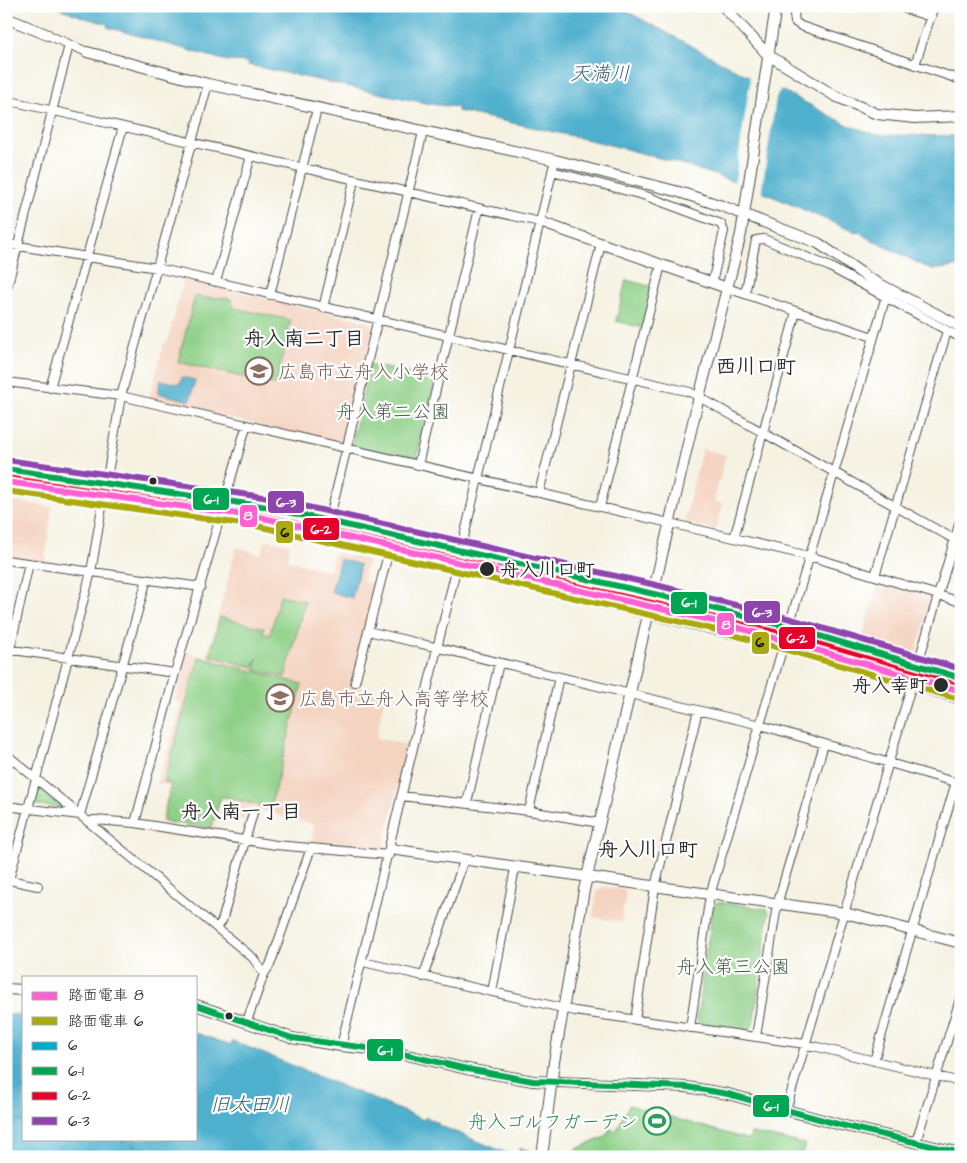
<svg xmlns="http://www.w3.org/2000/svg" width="967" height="1163" font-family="'Architects Daughter','Klee One',sans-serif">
<rect width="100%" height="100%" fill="#fff"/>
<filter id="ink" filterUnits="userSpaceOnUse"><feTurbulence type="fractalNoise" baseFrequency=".02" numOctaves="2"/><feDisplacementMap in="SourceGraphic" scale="10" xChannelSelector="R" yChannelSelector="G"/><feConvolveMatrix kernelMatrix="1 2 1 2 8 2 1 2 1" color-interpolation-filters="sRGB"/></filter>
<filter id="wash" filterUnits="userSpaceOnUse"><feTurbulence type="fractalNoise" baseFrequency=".0096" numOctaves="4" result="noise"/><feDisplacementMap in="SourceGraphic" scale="20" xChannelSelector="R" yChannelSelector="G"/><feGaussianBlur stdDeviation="1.12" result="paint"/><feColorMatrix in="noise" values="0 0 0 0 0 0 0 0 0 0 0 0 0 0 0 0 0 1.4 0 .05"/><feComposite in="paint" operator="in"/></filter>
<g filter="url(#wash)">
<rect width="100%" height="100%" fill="#f5f2e2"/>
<path fill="#f4d3c0" d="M 184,279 L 371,323 L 373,327 L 346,443 L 342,445 L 149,399 L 164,343 L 167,343 Z
M 702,449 L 726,455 L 714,501 L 723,504 L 716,530 L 688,524 L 685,519 Z
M 6,501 L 52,507 L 45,563 L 6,557 Z
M 266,539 L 290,545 L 287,560 L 330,571 L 335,553 L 368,560 L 363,581 L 376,584 L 349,686 L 385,695 L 376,738 L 408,745 L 383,848 L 380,851 L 311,843 L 314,828 L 312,824 L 249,807 L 244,820 L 233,818 L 236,804 L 222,799 L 213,830 L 160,822 L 169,786 L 157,783 L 182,704 L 175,701 L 183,672 L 179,668 L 185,651 L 207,657 L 236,547 L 261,554 Z
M 879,581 L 929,596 L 932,601 L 916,651 L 911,653 L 861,639 Z
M 603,887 L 626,890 L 621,922 L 593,917 L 597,891 Z"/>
<path fill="#8fd088" stroke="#5d7e5a" d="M 626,280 L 653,287 L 643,328 L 616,321 Z
M 195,296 C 210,300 217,296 231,299 L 234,308 L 291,320 L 276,385 L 178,362 Z
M 370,364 L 435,380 L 417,458 L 412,461 L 355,447 L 352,443 Z
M 280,595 L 305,601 L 285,677 L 255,670 L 257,658 L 254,667 L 210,656 L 220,617 L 264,628 L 263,633 L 270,635 Z
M 199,657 L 302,684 L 270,808 L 221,796 L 211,828 L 163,821 L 171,784 L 164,782 Z
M 39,786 L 65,806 L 64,808 L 35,805 L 33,803 L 37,787 Z
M 6,839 L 15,841 L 6,874 Z
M 717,902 L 767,909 L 769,913 L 753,1026 L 749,1030 L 699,1023 L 697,1018 L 713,906 Z
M 629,1105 L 750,1140 L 751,1133 L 805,1144 L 802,1157 L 575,1157 L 576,1149 L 605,1137 L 610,1129 L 616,1131 Z"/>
<path fill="#4fb0ce" stroke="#3d6e7c" d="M 54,6 L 617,6 L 740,72 L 789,94 L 848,125 L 877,135 L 961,136 L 961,266 L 932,270 L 866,237 L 859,231 L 855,232 C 814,215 773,195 732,181 C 643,149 549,131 457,111 L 457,107 L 430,104 L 248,65 L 249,62 L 227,61 L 107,27 L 108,24 L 85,18 Z
M 182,377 L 195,380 L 190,401 L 158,393 L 161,380 L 180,384 Z
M 340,559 L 360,565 L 352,598 L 331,592 Z
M 6,1014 L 24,1015 L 24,1139 L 196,1139 L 196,1033 L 231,1045 L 233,1041 L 424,1120 L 426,1117 L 438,1123 L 438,1125 L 514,1156 L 521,1148 L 550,1157 L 6,1157 Z"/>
<path fill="#f5f2e2" d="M 749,74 L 781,88 L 776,98 L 762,188 L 764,197 L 732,183 L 735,180 L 750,82 Z"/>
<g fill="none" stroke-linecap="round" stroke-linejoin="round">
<path stroke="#39606c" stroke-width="1" stroke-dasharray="6 5" stroke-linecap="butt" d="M 6,1118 L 24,1122
M 110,1139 L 132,1144 L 170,1157"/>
</g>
</g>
<g filter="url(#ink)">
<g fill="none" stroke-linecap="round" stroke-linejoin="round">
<g stroke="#494946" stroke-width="10">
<path id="minor" d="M 797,6 L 794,15 L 795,22 L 801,26 L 961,80
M 896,6 L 931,17
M 48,35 L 87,52
M 915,65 L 934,6
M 6,100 L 540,222
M 552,171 L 646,196 L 721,224 L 724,231 L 712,283
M 6,244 L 157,268 L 690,392 L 961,543
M 216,282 L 251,156
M 727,288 L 873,337
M 6,292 L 69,45
M 745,294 L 756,240 L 764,239 L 830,267 L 961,338
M 270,295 L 317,109
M 323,308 L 354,181
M 6,382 L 121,396 L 734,538 L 809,556 L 961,602
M 50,388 L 123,127
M 418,465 L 479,209
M 539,493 L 601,244
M 600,507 L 661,265
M 329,521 L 423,132
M 734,538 L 796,312
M 6,560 L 201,587
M 875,576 L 947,331
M 368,631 L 760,725 L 961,784
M 6,649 L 175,673
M 6,668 L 29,563
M 355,682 L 388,554
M 6,754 L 253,958 L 264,974 L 247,1021
M 401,796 L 529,811 L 600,823
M 467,803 L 499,663
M 6,806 L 80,815 L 147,579
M 529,811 L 559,677
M 88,822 L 94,820 L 135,823 L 276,845 L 389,855
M 135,823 L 175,673 L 246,427
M 38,886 L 9,880 L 91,572 L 121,396 L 208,84
M 217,928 L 222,921 L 253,813
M 363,962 L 575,1011 L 805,1044 L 961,1082
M 264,974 L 270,965 L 311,848
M 423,977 L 464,861
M 492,992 L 515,868
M 635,1020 L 655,887 L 698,710
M 690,1028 L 710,895 L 886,296
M 756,1037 L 777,905 L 824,744
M 341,1046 L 555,160
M 874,1061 L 956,782
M 786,1110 L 961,518
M 916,1142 L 961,996"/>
</g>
<g stroke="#494946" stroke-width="12">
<path id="tertiary" d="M 723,6 L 768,55 L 835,96 L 877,114 L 915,118 L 961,116
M 6,18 L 48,35
M 87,52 L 208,84 L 555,160 L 679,192 L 722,206 L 818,243 L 870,279 L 961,327
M 540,222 L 727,288
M 6,469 L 261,506 L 654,594 L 789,627 L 961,678
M 6,488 L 220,517 L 326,538 L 773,643 L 961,699
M 390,849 L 845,913 L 961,943
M 6,989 L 24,990
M 196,1005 L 292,1038 L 341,1046 L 390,1051 L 467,1069 L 533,1081 L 687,1087 L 728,1094 L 841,1125 L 961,1153
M 542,1157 L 554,1062 L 584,890 L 696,409 L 741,234 L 776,6"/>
</g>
<use href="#minor" stroke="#fff" stroke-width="8"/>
<use href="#tertiary" stroke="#fff" stroke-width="10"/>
<g stroke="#fff" stroke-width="10">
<path id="bus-1" d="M 6,488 L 220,517 L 326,538 L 773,643 L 961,699"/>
</g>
<g stroke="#fff" stroke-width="10">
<path id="bus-2" d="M 6,469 L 261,506 L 654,594 L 789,627 L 961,678
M 196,1005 L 292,1038 L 390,1051 L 467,1069 L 533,1081 L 687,1087 L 728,1094 L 841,1125 L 961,1153"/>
</g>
<g stroke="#fff" stroke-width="10">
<path id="bus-3" d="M 6,478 L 259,515 L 652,603 L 787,635 L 959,686"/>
</g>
<g stroke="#fff" stroke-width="10">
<path id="bus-4" d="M 7,460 L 263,497 L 656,585 L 791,619 L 961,669"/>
</g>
<use href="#bus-1" stroke="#00a9ce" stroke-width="6"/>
<use href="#bus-2" stroke="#00a651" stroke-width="6"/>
<use href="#bus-3" stroke="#e4002b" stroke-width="6"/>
<use href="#bus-4" stroke="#8e44ad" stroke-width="6"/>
<g stroke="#fff" stroke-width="10">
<path id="tram-1" d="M 6,482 L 259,517 L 718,622 L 961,691"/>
</g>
<g stroke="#fff" stroke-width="10">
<path id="tram-2" d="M 6,491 L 257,526 L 716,630 L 959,699"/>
</g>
<use href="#tram-1" stroke="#ff61d2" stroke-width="6"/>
<use href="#tram-2" stroke="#aa1" stroke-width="6"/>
</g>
</g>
<defs>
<g id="school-ring" transform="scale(1.4375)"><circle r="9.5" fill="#fff" stroke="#8d6e63" stroke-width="1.5"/><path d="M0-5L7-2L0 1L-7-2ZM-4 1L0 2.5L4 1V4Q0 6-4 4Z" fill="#8d6e63"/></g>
<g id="stadium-ring" transform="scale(1.4375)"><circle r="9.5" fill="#fff" stroke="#2e9e5b" stroke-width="1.5"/><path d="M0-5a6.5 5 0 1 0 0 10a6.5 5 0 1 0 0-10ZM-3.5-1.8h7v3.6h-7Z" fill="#2e9e5b"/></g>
</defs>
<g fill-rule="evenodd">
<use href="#school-ring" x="259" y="371"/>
<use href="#school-ring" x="280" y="698"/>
<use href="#stadium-ring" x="657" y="1121"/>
</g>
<g fill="#2b2b2b" stroke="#fff" stroke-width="2">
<circle cx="153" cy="481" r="4.5"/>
<circle cx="487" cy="569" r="8"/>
<circle cx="941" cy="685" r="8"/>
<circle cx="229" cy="1016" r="4.5"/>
</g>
<g text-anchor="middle" stroke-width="4.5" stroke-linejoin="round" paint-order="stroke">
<g font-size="19" fill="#785e54" stroke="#fff" text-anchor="start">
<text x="278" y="378">広島市立舟入小学校</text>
<text x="299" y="705">広島市立舟入高等学校</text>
</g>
<g font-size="19" fill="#495d47" stroke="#fff">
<text x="393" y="418">舟入第二公園</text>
<text x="733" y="973">舟入第三公園</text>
</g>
<g font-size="19" font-weight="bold" fill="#2b2b2b" stroke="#fff" text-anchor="start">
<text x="500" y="576">舟入川口町</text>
<text x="928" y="692" text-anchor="end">舟入幸町</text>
</g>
<g font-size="19" fill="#27864d" stroke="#fff" text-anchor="end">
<text x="638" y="1128">舟入ゴルフガーデン</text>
</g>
<g font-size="20" font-style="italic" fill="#39606c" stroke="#fff">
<text x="600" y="80">天満川</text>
<text x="250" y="1111">旧太田川</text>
</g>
<g font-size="20" font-weight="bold" fill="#2b2b2b" stroke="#fff">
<text x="304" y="345">舟入南二丁目</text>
<text x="756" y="373">西川口町</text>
<text x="241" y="818">舟入南一丁目</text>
<text x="648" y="856">舟入川口町</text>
</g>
</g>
<g stroke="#fff" stroke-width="2">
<rect x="192" y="487" width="38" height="24" rx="5" fill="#00a651"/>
<rect x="267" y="490" width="38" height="24" rx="5" fill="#8e44ad"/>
<rect x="239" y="504" width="19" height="24" rx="5" fill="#ff61d2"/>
<rect x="302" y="517" width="38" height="24" rx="5" fill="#e4002b"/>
<rect x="275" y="520" width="19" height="24" rx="5" fill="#aa1"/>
<rect x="670" y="591" width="38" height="24" rx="5" fill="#00a651"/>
<rect x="743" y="600" width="38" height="24" rx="5" fill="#8e44ad"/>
<rect x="716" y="612" width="19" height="24" rx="5" fill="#ff61d2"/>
<rect x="778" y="626" width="38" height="24" rx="5" fill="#e4002b"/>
<rect x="751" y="631" width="19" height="24" rx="5" fill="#aa1"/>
<rect x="366" y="1038" width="38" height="24" rx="5" fill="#00a651"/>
<rect x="752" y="1094" width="38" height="24" rx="5" fill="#00a651"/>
</g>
<g font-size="14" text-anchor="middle" font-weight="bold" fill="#fff">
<text x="211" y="504">6-1</text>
<text x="286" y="507">6-3</text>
<text x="248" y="520">8</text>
<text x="321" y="534">6-2</text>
<text x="689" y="607">6-1</text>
<text x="762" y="617">6-3</text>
<text x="726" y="629">8</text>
<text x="797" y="643">6-2</text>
<text x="385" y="1055">6-1</text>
<text x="771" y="1111">6-1</text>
</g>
<g font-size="14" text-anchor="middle" font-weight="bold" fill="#111">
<text x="285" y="537">6</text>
<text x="760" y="647">6</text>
</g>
<rect width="967" height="1163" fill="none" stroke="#fff" stroke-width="25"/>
<rect x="22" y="976" width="175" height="165" fill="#ffffff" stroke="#aaaaaa"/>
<rect x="32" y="992" width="25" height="8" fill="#ff61d2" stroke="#aaaaaa"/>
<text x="68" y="1000" font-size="15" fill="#2b2b2b">路面電車 8</text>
<rect x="32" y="1017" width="25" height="8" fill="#aaaa11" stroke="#aaaaaa"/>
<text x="68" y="1026" font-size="15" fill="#2b2b2b">路面電車 6</text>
<rect x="32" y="1042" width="25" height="8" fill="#00a9ce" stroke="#aaaaaa"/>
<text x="68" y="1050" font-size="15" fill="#2b2b2b">6</text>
<rect x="32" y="1067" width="25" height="8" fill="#00a651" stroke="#aaaaaa"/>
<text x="68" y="1076" font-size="15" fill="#2b2b2b">6-1</text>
<rect x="32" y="1092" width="25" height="8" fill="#e4002b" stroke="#aaaaaa"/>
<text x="68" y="1100" font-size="15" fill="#2b2b2b">6-2</text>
<rect x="32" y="1117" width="25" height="8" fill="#8e44ad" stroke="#aaaaaa"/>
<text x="68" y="1126" font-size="15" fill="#2b2b2b">6-3</text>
</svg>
